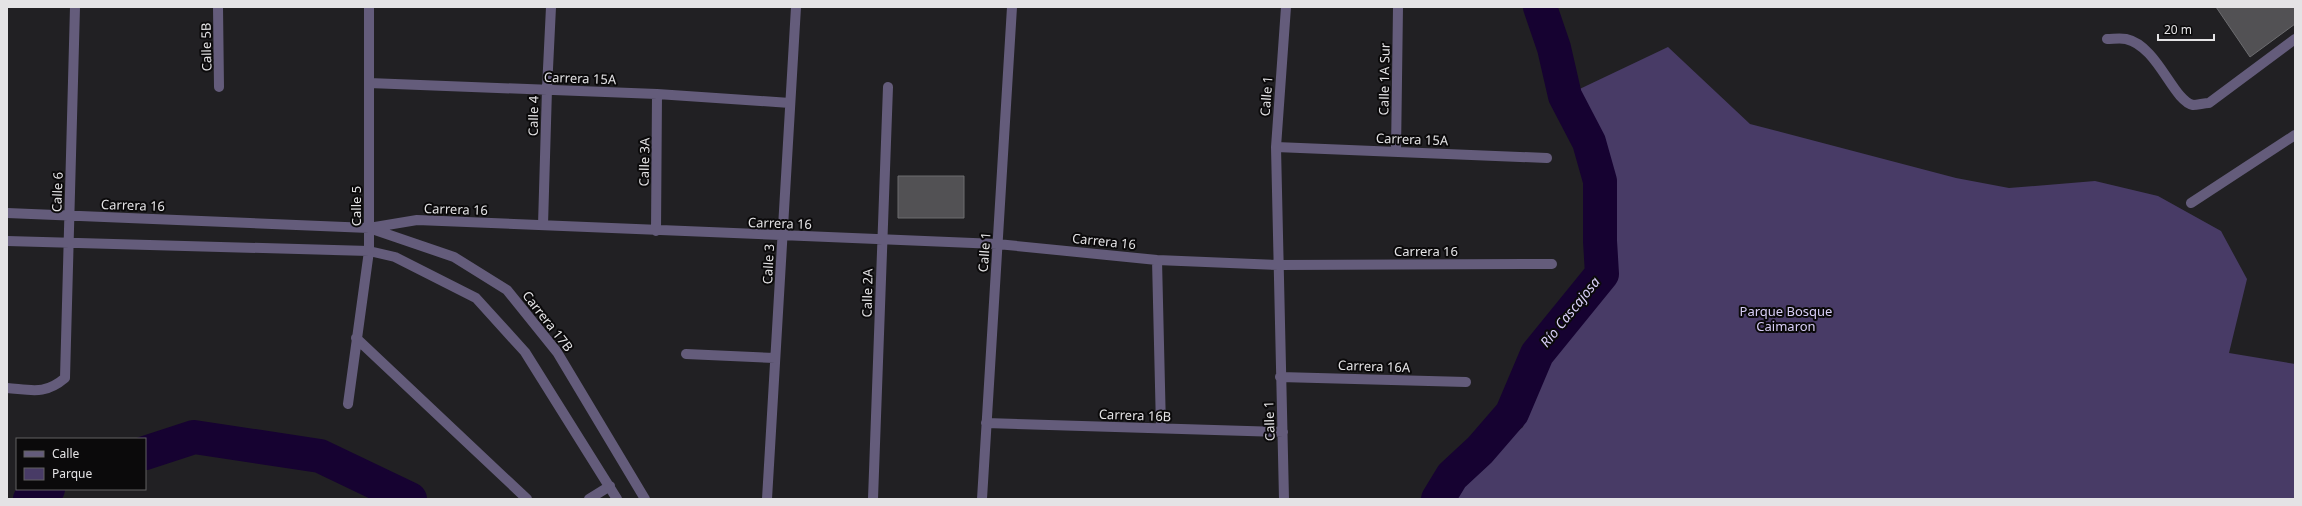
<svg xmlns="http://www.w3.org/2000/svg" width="2302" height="506" font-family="'Noto Sans',sans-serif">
<rect width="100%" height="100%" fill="#212023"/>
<path fill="#483b66" d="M 1668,47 L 1750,124 L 1956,178 L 2009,188 L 2095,181 L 2158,196 L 2221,231 L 2247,279 L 2229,353 L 2295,364 L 2295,499 L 1447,499 L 1448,485 L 1523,427 L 1539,364 L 1612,274 L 1605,241 L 1608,180 L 1567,95 Z"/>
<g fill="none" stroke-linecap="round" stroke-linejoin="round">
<path stroke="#160231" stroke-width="34" d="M 145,453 L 194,437 L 320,456 L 410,499
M 30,499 L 48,489
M 1438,499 L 1452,476 L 1480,450 L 1512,413 L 1537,354 L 1602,274 L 1600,241 L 1600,181 L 1589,142 L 1565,96 L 1554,48 L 1540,7"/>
</g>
<path fill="#525154" stroke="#6c6c6f" d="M 2216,7 L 2295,7 L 2295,24 L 2250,57 Z
M 898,176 L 964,176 L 964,218 L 898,218 Z"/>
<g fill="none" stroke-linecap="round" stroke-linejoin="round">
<path stroke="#645c7b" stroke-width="10" d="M 218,7 L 219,87
M 2107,39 C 2113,39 2120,38 2126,39 C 2158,46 2173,101 2193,105 C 2198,105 2204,103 2209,103 L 2295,39
M 369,83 L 657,94 L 790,103
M 1276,147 L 1547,158
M 1396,152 L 1398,7
M 2191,203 L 2295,135
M 7,213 L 369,228 L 417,220 L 997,244 L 1157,260 L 1278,265 L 1552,264
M 543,225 L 547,89 L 551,7
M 372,229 L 454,257 L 507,290 L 557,352 L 645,499
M 656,231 L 657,94
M 7,241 L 369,251 L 395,257 L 476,298 L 525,352 L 617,499
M 1157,260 L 1161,428
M 356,338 L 527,499
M 686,354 L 775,358
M 1280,377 L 1466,382
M 7,388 C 32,390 45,395 65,378 L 75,7
M 348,404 L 369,251 L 369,7
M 986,423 L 1283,432
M 589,499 L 610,486
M 767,499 L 796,7
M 873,499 L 888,87
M 982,499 L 1012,7
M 1284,499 L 1276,147 L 1286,7"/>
</g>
<g text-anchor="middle" stroke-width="4" stroke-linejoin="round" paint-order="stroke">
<g font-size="13" fill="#e4e3e5" stroke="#0b0a0b">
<text transform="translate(206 47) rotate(-91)" y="5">Calle 5B</text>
<text transform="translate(580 78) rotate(2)" y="5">Carrera 15A</text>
<text transform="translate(1384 79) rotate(-89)" y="5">Calle 1A Sur</text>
<text transform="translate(1266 96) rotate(-86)" y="5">Calle 1</text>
<text transform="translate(533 116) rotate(-89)" y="5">Calle 4</text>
<text transform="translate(1412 139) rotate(2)" y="5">Carrera 15A</text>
<text transform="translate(644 162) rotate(-89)" y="5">Calle 3A</text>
<text transform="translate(57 192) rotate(-88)" y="5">Calle 6</text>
<text transform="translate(133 205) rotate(2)" y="5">Carrera 16</text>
<text transform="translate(356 206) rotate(-90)" y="5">Calle 5</text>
<text transform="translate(456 209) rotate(2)" y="5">Carrera 16</text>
<text transform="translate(780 223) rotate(2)" y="5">Carrera 16</text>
<text transform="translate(1104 241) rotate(6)" y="5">Carrera 16</text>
<text x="1426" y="256">Carrera 16</text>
<text transform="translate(984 252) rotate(-86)" y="5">Calle 1</text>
<text transform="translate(768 264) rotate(-87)" y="5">Calle 3</text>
<text transform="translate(867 293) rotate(-89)" y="5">Calle 2A</text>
<text transform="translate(548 321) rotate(52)" y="5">Carrera 17B</text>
<text transform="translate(1374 366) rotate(2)" y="5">Carrera 16A</text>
<text transform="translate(1135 415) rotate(2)" y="5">Carrera 16B</text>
<text transform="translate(1269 421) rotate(-92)" y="5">Calle 1</text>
</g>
<g font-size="13" fill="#d7cdf5" stroke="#0b0a0b">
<text x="1786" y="316">Parque Bosque<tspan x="1786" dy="15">Caimaron</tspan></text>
</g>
<g font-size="14" font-style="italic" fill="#d6ccf5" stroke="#0b0a0b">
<text transform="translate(1570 312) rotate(-51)" y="5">Río Cascajosa</text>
</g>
</g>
<rect width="2302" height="506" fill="none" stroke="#e4e3e5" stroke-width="16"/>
<rect x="16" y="438" width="130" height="52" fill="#0b0a0b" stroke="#626162"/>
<rect x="24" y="451" width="20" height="6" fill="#645c7b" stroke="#626162"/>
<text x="52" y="458" font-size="12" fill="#e4e3e5">Calle</text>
<rect x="24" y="468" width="20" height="12" fill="#483b66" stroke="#626162"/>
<text x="52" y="478" font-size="12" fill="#e4e3e5">Parque</text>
<path d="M2158 34v6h56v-6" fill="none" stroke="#e4e3e5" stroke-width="2"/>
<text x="2164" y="34" font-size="12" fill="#e4e3e5" stroke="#0b0a0b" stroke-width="3" paint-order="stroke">20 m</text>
</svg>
